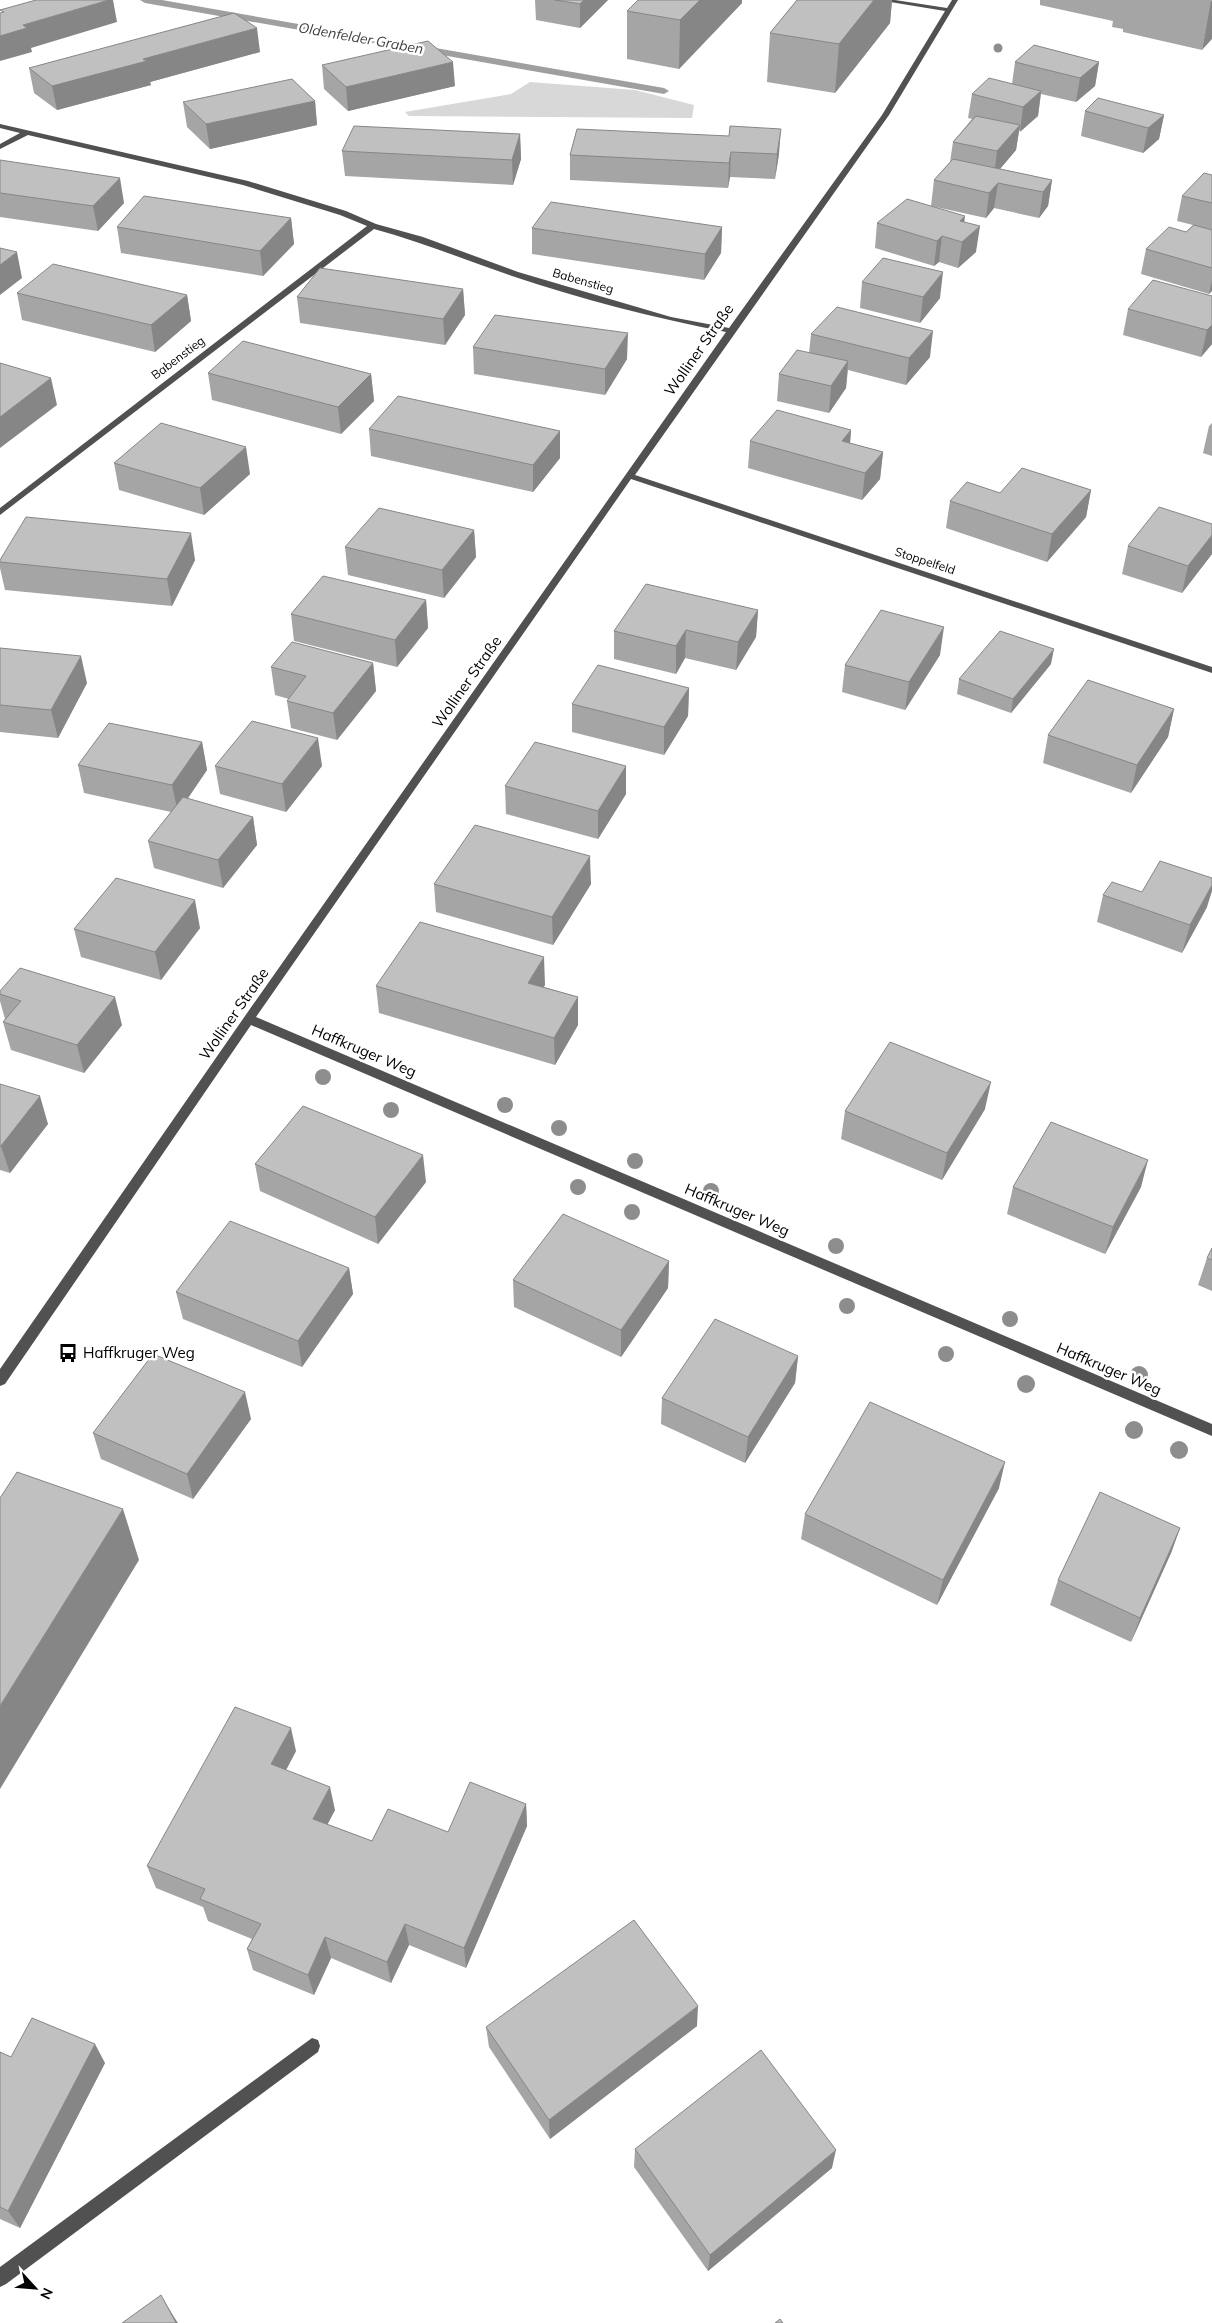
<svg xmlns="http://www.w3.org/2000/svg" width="1212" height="2323" font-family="Mulish,sans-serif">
<rect width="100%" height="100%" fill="#fff"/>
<path fill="#d8d8d8" d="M 530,82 L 635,90 L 694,105 L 692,118 L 409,116 L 405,112 L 511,94 Z"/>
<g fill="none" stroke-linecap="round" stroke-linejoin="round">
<path fill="#9f9f9f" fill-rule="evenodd" d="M 140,0 L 162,0 L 664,88 L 669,91 L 664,94 L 145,3 Z"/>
<path fill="#515151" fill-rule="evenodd" d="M 878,0 L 895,0 L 947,8 L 952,0 L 958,0 L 889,115 L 635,475 L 1212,667 L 1212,673 L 631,479 L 256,1017 L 1212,1424 L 1212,1436 L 251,1025 L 5,1384 L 0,1386 L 0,1369 L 245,1016 L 726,332 C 654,318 581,299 512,276 C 466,260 421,242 374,229 L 0,515 L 0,508 L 367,226 L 340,215 L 243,185 L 28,135 L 0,149 L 0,144 L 20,133 L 0,128 L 0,124 L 248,181 L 346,211 L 376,224 L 423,237 L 518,272 L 671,317 L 729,328 L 882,115 L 945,11 Z
M 312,2038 L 318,2040 L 320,2046 L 318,2052 L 6,2284 L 0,2287 L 0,2267 Z"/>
</g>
<g fill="#8d8d8d">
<circle cx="998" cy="48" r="4.5"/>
<circle cx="323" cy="1077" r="8"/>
<circle cx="505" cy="1105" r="8"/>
<circle cx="391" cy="1110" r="8"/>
<circle cx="559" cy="1128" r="8"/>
<circle cx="635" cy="1161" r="8"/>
<circle cx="578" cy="1187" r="8"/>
<circle cx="711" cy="1191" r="8"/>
<circle cx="632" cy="1212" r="8"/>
<circle cx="836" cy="1246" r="8"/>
<circle cx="847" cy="1306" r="8"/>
<circle cx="1010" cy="1319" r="8"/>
<circle cx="946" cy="1354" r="8"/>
<circle cx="1139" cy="1375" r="9"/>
<circle cx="1026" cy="1384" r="9"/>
<circle cx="1134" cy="1430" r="9"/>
<circle cx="1179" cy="1450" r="9"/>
</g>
<path fill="#a5a5a5" d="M 535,0 L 608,0 L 580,28 L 536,20 Z
M 638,0 L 742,0 L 742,3 L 679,69 L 627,59 L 627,11 Z
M 797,0 L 892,0 L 890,23 L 835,93 L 767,82 L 770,33 Z
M 1040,0 L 1212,0 L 1202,50 L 1123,32 L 1123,29 L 1112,27 L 1113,21 L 1040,5 Z
M 260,52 L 150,82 L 151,85 L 57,110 L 34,93 L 29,68 Z
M 1015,62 L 1099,62 L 1095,86 L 1076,102 L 1041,94 L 1038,116 L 1019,131 L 1016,150 L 1000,169 L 1052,180 L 1048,206 L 1039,218 L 994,208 L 986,218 L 931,206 L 934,180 L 950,162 L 953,142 L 972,119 L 968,118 L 972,94 L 1012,84 Z
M 322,65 L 455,86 L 348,111 L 324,89 Z
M 315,101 L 317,125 L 210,149 L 187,127 L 183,102 Z
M 1085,111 L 1164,115 L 1159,139 L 1143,153 L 1081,136 Z
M 577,129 L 779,154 L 775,179 L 730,177 L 728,188 L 570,180 L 570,155 Z
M 520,134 L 521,159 L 513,185 L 345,176 L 342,151 Z
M 0,160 L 124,203 L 98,231 L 0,217 Z
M 1212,175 L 1212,291 L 1209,294 L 1141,274 L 1146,249 L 1186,232 L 1193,225 L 1177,221 L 1182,196 Z
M 291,218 L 294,244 L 263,276 L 121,253 L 117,227 Z
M 965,222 L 976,252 L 958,268 L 939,262 L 934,266 L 875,248 L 877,223 Z
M 722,227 L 721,253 L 704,280 L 532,254 L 532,228 Z
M 862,282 L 940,298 L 920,323 L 860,308 Z
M 463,289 L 465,315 L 445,345 L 300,323 L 297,297 Z
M 17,293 L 187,295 L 191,321 L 155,352 L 22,320 Z
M 1212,296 L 1212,344 L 1201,357 L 1123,335 L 1128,309 Z
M 811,334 L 930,357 L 906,385 L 848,370 L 846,388 L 829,413 L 777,401 L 779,374 L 809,353 Z
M 473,347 L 627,359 L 605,395 L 474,374 Z
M 208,373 L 371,374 L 374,401 L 341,434 L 212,400 Z
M 1212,423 L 1212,456 L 1203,453 L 1209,426 Z
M 369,429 L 560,431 L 560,458 L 533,492 L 371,456 Z
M 851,430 L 850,443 L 883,452 L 880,479 L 862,500 L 748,468 L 750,441 Z
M 114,463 L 250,474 L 204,515 L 119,490 Z
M 1091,490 L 1086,517 L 1047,562 L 946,528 L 950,501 Z
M 474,530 L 476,557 L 444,598 L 348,575 L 345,547 Z
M 1128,546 L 1212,554 L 1182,593 L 1122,574 Z
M 0,560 L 195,560 L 172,606 L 5,590 L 0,568 Z
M 426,600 L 428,628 L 397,667 L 294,641 L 291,614 Z
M 758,610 L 756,637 L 736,670 L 685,658 L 676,674 L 614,659 L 614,631 Z
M 0,648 L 87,683 L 58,738 L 0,732 Z
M 940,655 L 905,710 L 842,692 L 845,665 Z
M 373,663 L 376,691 L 337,740 L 291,728 L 287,701 L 289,699 L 275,695 L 271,667 Z
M 1051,664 L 1011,713 L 957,694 L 959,679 Z
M 689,688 L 688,716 L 664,755 L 572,732 L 572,704 Z
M 1174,709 L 1168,737 L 1131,793 L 1043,763 L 1048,735 Z
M 202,742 L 207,770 L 187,799 L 253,817 L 257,845 L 223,888 L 154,868 L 148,841 L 171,812 L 84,793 L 78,765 Z
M 215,766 L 322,766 L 286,812 L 220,794 Z
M 505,786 L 626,794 L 598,839 L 506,814 Z
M 434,884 L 591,884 L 553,945 L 436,912 Z
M 1142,892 L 1207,907 L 1182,953 L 1097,922 L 1103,895 Z
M 200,928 L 161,980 L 81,957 L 74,929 Z
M 545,985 L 543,987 L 578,997 L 578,1025 L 555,1065 L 379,1013 L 376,986 Z
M 0,991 L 122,1025 L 84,1073 L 11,1050 L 3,1022 L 5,1019 L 0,1001 Z
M 0,1084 L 48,1124 L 10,1173 L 0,1170 Z
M 985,1109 L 942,1180 L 841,1139 L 845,1111 Z
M 255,1164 L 426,1182 L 378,1244 L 260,1191 Z
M 1013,1187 L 1141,1187 L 1105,1254 L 1007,1214 Z
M 1212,1248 L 1212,1291 L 1198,1285 L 1207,1258 Z
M 669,1261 L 668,1288 L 621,1357 L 514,1307 L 513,1280 Z
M 349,1268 L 353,1294 L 302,1367 L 183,1319 L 176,1292 Z
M 798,1356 L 795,1383 L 745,1463 L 661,1424 L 662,1398 Z
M 251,1419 L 193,1499 L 101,1459 L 93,1433 Z
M 999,1488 L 937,1605 L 801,1539 L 805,1514 Z
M 1180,1528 L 1171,1553 L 1131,1642 L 1050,1605 L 1058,1580 Z
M 296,1751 L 286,1770 L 335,1810 L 327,1824 L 372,1841 L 448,1832 L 526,1804 L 527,1826 L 466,1968 L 409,1945 L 391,1983 L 331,1958 L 314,1995 L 253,1970 L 247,1949 L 252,1939 L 208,1921 L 203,1907 L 156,1888 L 147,1866 Z
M 697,2026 L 550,2139 L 489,2047 L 486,2027 Z
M 0,2052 L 11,2057 L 105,2063 L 20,2228 L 0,2219 Z
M 635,2149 L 832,2168 L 708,2271 L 634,2167 Z"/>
<path fill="#868686" d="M 109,0 L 113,0 L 117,22 L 31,48 L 32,52 L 0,61 L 0,36 L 23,25 Z
M 584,0 L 608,0 L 580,28 L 580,4 Z
M 700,0 L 742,0 L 742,3 L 679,69 L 680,20 Z
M 874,0 L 892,0 L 890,23 L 835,93 L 839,44 Z
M 1211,1 L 1212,1 L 1212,39 L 1202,50 Z
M 257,28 L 260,52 L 150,82 L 151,85 L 57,110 L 52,86 L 143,59 Z
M 453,62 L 455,86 L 348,111 L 346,87 Z
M 1099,62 L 1095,86 L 1076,102 L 1080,78 Z
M 1041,91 L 1038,116 L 1020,132 L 1023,107 Z
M 315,101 L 317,125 L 210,149 L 206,124 Z
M 1164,115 L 1159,139 L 1143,153 L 1148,128 Z
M 1020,125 L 1016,150 L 994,176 L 997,151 Z
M 781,129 L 779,154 L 775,179 L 777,154 Z
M 520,134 L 521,159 L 513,185 L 512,160 Z
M 731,152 L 730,177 L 728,188 L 729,163 Z
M 120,178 L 124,203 L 98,231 L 93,206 Z
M 1052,180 L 1048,206 L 1039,218 L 1043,192 Z
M 998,183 L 994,208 L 986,218 L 989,193 Z
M 965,216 L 962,242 L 960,221 Z
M 291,218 L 294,244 L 263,276 L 260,251 Z
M 980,226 L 976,252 L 958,268 L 962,242 Z
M 722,227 L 721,253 L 704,280 L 705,254 Z
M 942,236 L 939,262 L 934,266 L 937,241 Z
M 17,252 L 22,278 L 0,295 L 0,265 Z
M 943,272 L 940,298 L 920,323 L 923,297 Z
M 1212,280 L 1212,291 L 1209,294 Z
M 463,289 L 465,315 L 445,345 L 443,319 Z
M 187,295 L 191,321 L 155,352 L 151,325 Z
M 1212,325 L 1212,344 L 1201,357 L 1207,330 Z
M 933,331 L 930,357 L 906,385 L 909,358 Z
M 628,333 L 627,359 L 605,395 L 605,369 Z
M 848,361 L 846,388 L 829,413 L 831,386 Z
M 371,374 L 374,401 L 341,434 L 338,407 Z
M 51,378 L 57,405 L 0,448 L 0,417 Z
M 851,430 L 849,457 L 842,441 Z
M 560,431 L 560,458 L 533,492 L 533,465 Z
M 246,447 L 250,474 L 204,515 L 200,488 Z
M 883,452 L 880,479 L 862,500 L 865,473 Z
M 1091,490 L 1086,517 L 1047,562 L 1052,534 Z
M 474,530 L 476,557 L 444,598 L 442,570 Z
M 191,533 L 195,560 L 172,606 L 167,579 Z
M 1212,535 L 1212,554 L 1182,593 L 1188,566 Z
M 426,600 L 428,628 L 397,667 L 395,640 Z
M 758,610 L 756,637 L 736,670 L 738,642 Z
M 944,627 L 940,655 L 905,710 L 909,682 Z
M 686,630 L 685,658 L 676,674 L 676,646 Z
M 1054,649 L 1051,664 L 1011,713 L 1013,699 Z
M 81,656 L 87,683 L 58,738 L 51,710 Z
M 373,663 L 376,691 L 337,740 L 333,713 Z
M 689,688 L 688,716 L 664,755 L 664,727 Z
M 1174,709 L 1168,737 L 1131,793 L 1137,765 Z
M 318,738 L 322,766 L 286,812 L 282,784 Z
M 202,742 L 207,770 L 178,813 L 172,785 Z
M 626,766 L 626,794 L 598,839 L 598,811 Z
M 253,817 L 257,845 L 223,888 L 218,860 Z
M 590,856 L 591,884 L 553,945 L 552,917 Z
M 1212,885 L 1212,891 L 1207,907 L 1182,953 L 1190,925 Z
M 195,900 L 200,928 L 161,980 L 155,952 Z
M 544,957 L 545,985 L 529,1011 L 528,983 Z
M 115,997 L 122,1025 L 84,1073 L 77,1045 Z
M 578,997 L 578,1025 L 555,1065 L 554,1038 Z
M 991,1082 L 985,1109 L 942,1180 L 947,1153 Z
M 40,1096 L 48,1124 L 10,1173 L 1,1146 Z
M 423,1155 L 426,1182 L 378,1244 L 375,1217 Z
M 1148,1160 L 1141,1187 L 1105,1254 L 1113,1227 Z
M 669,1261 L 668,1288 L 621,1357 L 621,1330 Z
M 349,1268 L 353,1294 L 302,1367 L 298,1341 Z
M 798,1356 L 795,1383 L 745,1463 L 748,1437 Z
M 245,1392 L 251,1419 L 193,1499 L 187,1474 Z
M 1005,1462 L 999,1488 L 937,1605 L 943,1580 Z
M 123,1509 L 139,1560 L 0,1789 L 0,1706 Z
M 1180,1528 L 1171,1553 L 1131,1642 L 1140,1618 Z
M 291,1728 L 296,1751 L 277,1787 L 271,1764 Z
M 330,1787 L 335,1810 L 319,1841 L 313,1819 Z
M 526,1804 L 527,1826 L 466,1968 L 464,1948 Z
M 405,1924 L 409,1945 L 391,1983 L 387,1962 Z
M 325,1937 L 331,1958 L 314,1995 L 308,1975 Z
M 698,2006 L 697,2026 L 550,2139 L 549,2120 Z
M 95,2044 L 105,2063 L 20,2228 L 8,2211 Z
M 836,2150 L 832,2168 L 708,2271 L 710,2255 Z
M 161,2295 L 174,2317 L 178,2323 L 176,2323 Z"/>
<path fill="#c0c0c0" stroke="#868686" d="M 36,0 L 109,0 L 23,25 L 27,28 L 0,36 L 0,13 L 4,12 L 0,10 Z
M 555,0 L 584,0 L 580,4 Z
M 638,0 L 700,0 L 680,20 L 627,11 Z
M 797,0 L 874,0 L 839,44 L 770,33 Z
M 234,13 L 257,28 L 143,59 L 147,61 L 52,86 L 29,68 Z
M 428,41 L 453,62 L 346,87 L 322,65 Z
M 1034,45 L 1099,62 L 1080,78 L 1015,62 Z
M 989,78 L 1041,91 L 1023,107 L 972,94 Z
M 292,79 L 315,101 L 206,124 L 183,102 Z
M 1098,98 L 1164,115 L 1148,128 L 1085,111 Z
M 976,116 L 1020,125 L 997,151 L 953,142 Z
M 354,126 L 520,134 L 512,160 L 342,151 Z
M 730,126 L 781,129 L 777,154 L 731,152 L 729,163 L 570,155 L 577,129 L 729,136 Z
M 953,159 L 1052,180 L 1043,192 L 998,183 L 989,193 L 934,180 Z
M 0,160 L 120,178 L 93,206 L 0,193 Z
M 1204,173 L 1212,175 L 1212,203 L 1182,196 Z
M 144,196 L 291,218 L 260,251 L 117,227 Z
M 907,199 L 965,216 L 960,221 L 980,226 L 962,242 L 942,236 L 937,241 L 877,223 Z
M 551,202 L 722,227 L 705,254 L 532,228 Z
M 1194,225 L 1212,230 L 1212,268 L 1146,249 L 1169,227 L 1186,232 Z
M 0,248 L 17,252 L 0,265 Z
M 883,258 L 943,272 L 923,297 L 862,282 Z
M 53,264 L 187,295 L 151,325 L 17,293 Z
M 320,268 L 463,289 L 443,319 L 297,297 Z
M 1153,280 L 1212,296 L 1212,325 L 1207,330 L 1128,309 Z
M 837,307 L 933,331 L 909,358 L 811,334 Z
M 495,315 L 628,333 L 605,369 L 473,347 Z
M 243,341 L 371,374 L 338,407 L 208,373 Z
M 797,350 L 848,361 L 831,386 L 779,374 Z
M 0,363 L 51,378 L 0,417 Z
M 398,396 L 560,431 L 533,465 L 369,429 Z
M 777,410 L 851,430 L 842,441 L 883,452 L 865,473 L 750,441 Z
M 161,423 L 246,447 L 200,488 L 114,463 Z
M 1022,468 L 1091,490 L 1052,534 L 950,501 L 967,482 L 1000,493 Z
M 1159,507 L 1212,524 L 1212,535 L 1188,566 L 1128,546 Z
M 379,508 L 474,530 L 442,570 L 345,547 Z
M 26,517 L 191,533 L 167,579 L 0,562 L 0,560 Z
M 323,576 L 426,600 L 395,640 L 291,614 Z
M 646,584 L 758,610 L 738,642 L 686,630 L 676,646 L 614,631 Z
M 881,610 L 944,627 L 909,682 L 845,665 Z
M 1000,631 L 1054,649 L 1013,699 L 959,679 Z
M 292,642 L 373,663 L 333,713 L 287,701 L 306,676 L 271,667 Z
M 0,648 L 81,656 L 51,710 L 0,705 Z
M 598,665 L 689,688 L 664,727 L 572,704 Z
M 1088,680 L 1174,709 L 1137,765 L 1048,735 Z
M 252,721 L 318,738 L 282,784 L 215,766 Z
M 109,723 L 202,742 L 172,785 L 78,765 Z
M 535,742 L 626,766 L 598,811 L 505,786 Z
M 183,797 L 253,817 L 218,860 L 148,841 Z
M 475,825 L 590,856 L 552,917 L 434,884 Z
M 1160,861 L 1212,878 L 1212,885 L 1190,925 L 1103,895 L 1112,882 L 1142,892 Z
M 116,878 L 195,900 L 155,952 L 74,929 Z
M 420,922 L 544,957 L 528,983 L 578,997 L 554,1038 L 376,986 Z
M 20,968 L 115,997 L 77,1045 L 3,1022 L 21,1001 L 0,994 L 0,991 Z
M 890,1042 L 991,1082 L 947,1153 L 845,1111 Z
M 0,1084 L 40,1096 L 1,1146 L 0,1146 Z
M 303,1106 L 423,1155 L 375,1217 L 255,1164 Z
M 1051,1122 L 1148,1160 L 1113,1227 L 1013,1187 Z
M 563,1214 L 669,1261 L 621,1330 L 513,1280 Z
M 230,1221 L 349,1268 L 298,1341 L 176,1292 Z
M 1212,1248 L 1212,1260 L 1207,1258 Z
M 715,1319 L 798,1356 L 748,1437 L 662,1398 Z
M 153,1354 L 245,1392 L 187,1474 L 93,1433 Z
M 870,1402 L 1005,1462 L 943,1580 L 805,1514 Z
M 17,1472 L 123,1509 L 0,1706 L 0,1498 Z
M 1100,1492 L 1180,1528 L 1140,1618 L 1058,1580 Z
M 235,1707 L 291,1728 L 271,1764 L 330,1787 L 313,1819 L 372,1841 L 388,1809 L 448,1832 L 470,1782 L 526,1804 L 464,1948 L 405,1924 L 387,1962 L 325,1937 L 308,1975 L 247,1949 L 261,1924 L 200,1899 L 205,1889 L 147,1866 Z
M 634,1920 L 698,2006 L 549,2120 L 486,2027 Z
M 32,2018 L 95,2044 L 8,2211 L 0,2207 L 0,2052 L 11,2057 Z
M 761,2050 L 836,2150 L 710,2255 L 635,2149 Z
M 161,2295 L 176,2323 L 122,2323 Z
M 780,2319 L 783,2323 L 775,2323 Z"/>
<defs>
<g id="bus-bare" transform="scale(1.5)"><path d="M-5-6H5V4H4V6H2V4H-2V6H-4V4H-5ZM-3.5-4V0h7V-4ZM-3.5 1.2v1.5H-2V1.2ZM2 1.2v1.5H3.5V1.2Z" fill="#000" stroke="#fff" stroke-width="2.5" paint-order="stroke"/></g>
</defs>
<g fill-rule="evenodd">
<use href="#bus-bare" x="68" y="1353"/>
</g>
<g text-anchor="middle" stroke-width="5" stroke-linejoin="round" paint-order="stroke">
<g font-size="12" fill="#000" stroke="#fff">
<text transform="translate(583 281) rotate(16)" y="4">Babenstieg</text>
<text transform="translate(178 358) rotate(-37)" y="4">Babenstieg</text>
<text transform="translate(925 561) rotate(18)" y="4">Stoppelfeld</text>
</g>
<g font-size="14" font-style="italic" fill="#404040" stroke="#fff">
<text transform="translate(361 38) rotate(10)" y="5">Oldenfelder Graben</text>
</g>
<g font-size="15" fill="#000" stroke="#fff">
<text transform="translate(699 350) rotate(-55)" y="5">Wolliner Straße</text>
<text transform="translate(467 682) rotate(-55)" y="5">Wolliner Straße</text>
<text transform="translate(234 1014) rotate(-55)" y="5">Wolliner Straße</text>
<text transform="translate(364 1051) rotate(23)" y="5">Haffkruger Weg</text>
<text transform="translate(737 1210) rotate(23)" y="5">Haffkruger Weg</text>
<text transform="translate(1109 1369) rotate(23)" y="5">Haffkruger Weg</text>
</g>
<g font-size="15" fill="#000" stroke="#fff" text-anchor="start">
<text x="83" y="1358">Haffkruger Weg</text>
</g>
</g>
<g transform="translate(35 2288) rotate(116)" stroke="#ffffff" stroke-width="4" paint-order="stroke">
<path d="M0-4L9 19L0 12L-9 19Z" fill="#000000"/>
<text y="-8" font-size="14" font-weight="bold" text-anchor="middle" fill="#000000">N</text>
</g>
</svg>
